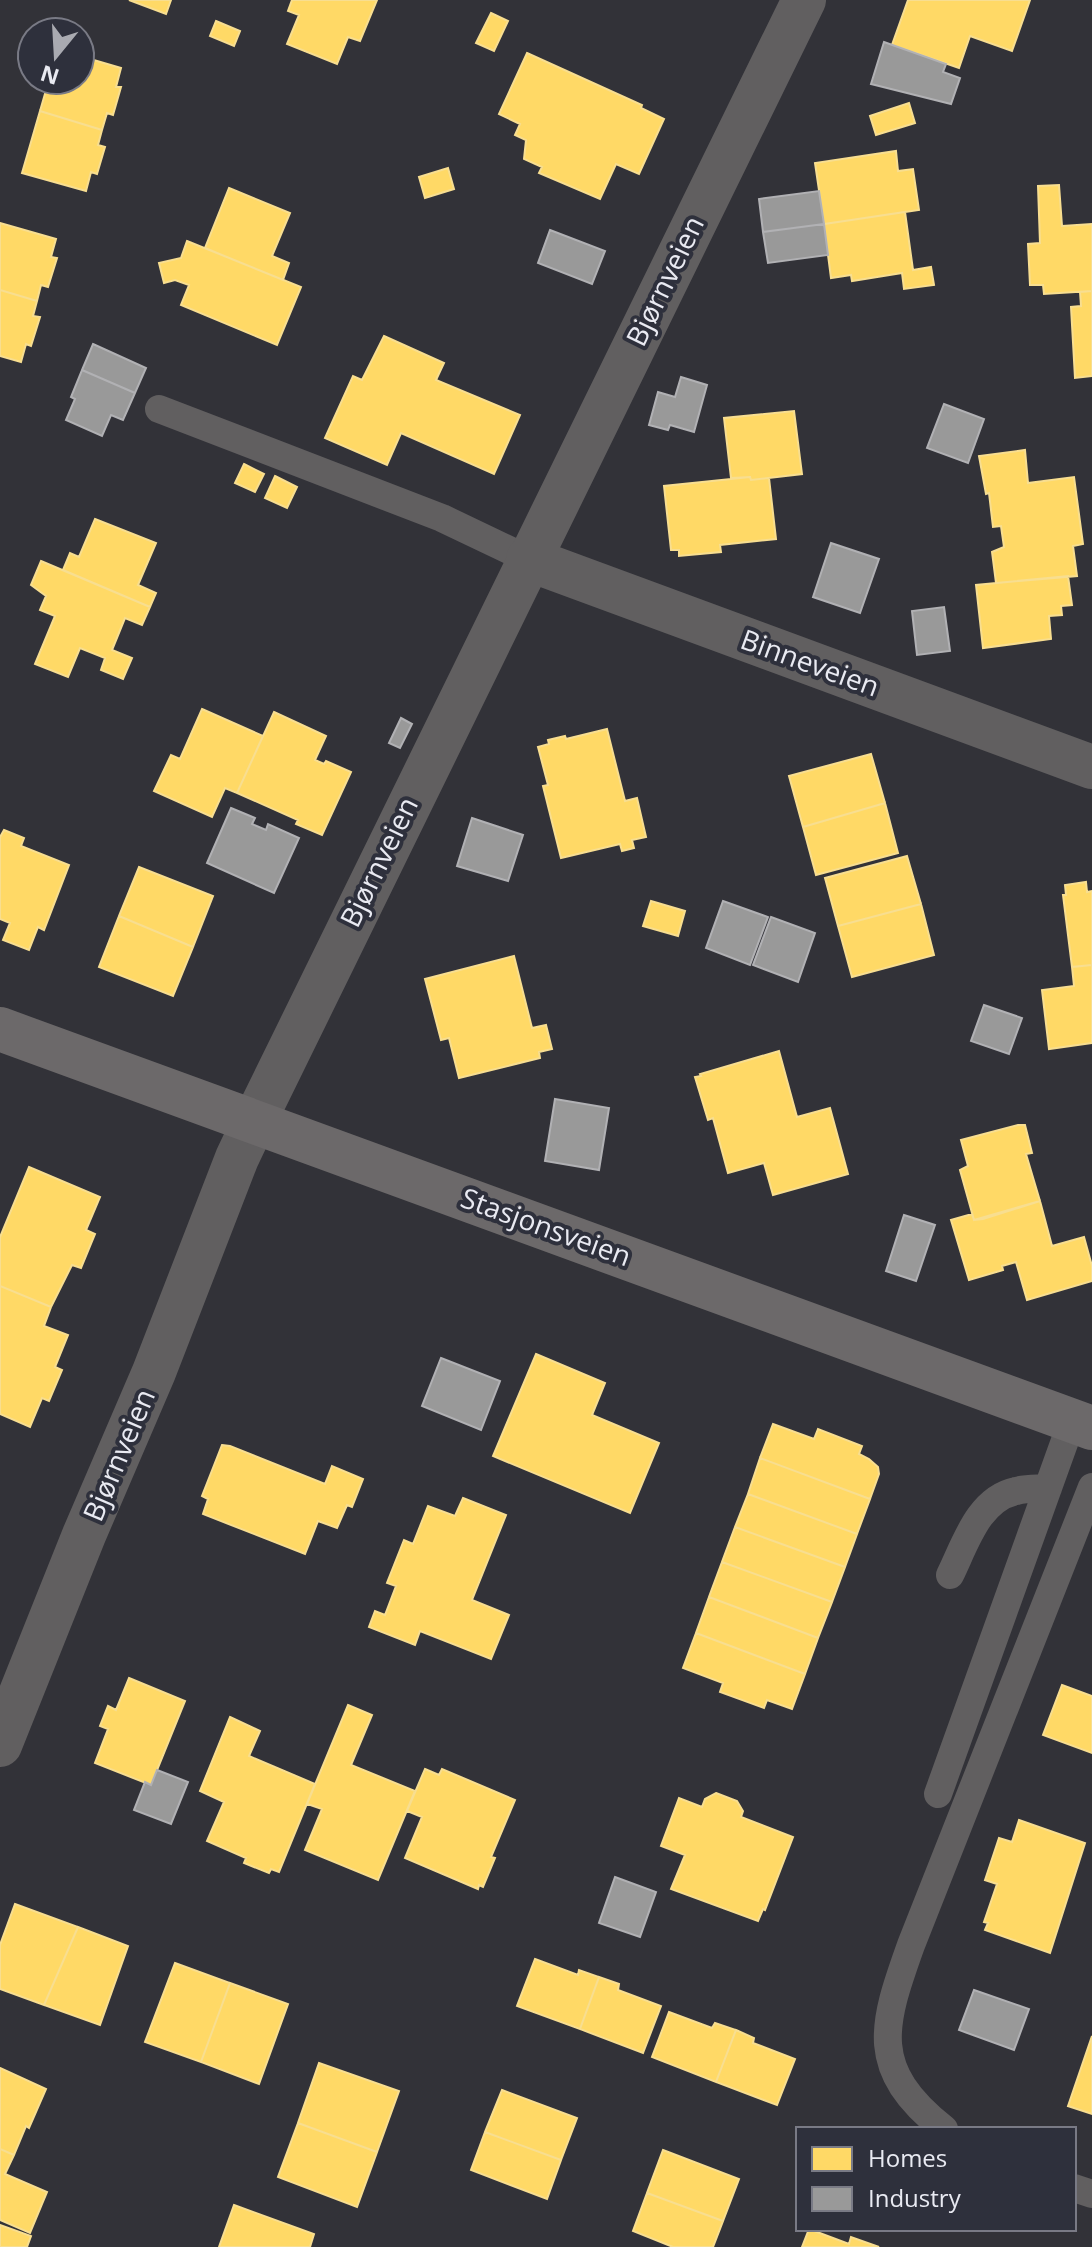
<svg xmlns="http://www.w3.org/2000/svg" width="1092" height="2247" font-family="'Open Sans',sans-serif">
<rect width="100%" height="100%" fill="#323238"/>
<path fill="#ffd966" stroke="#f8de90" stroke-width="2" d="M 129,0 L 171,0 L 166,14 Z
M 292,0 L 377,0 L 360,41 L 348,37 L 337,64 L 287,44 L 299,15 L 288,11 Z
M 908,0 L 1030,0 L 1012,51 L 970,36 L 959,68 L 892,45 Z
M 491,13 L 508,21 L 494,51 L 476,43 Z
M 216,21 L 240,31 L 234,46 L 210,36 Z
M 527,53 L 642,105 L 641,108 L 664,119 L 639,174 L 616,164 L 600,199 L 539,173 L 542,167 L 524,159 L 526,140 L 515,135 L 520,124 L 499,114 Z
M 80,56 L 121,68 L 116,87 L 121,87 L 113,115 L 107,113 L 102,130 L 40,111 L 49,80 L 80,80 Z
M 909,103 L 915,123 L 876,135 L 870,116 Z
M 40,111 L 102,130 L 98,145 L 105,147 L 97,174 L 91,172 L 86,191 L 22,173 Z
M 896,151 L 898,171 L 913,169 L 919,210 L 824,224 L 815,163 Z
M 448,168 L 454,189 L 425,198 L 419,177 Z
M 1059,185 L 1062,226 L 1092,224 L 1092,291 L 1044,294 L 1043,285 L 1030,285 L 1028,244 L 1040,243 L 1038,186 Z
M 229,188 L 290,213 L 272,256 L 289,263 L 283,280 L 205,248 Z
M 905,212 L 913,270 L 931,267 L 934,285 L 904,289 L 902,273 L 852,281 L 851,275 L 831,278 L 824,224 Z
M 0,223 L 56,239 L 51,257 L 57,258 L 48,287 L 41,285 L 37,301 L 0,290 Z
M 187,241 L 301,287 L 277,345 L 181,305 L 189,285 L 175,280 L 164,283 L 159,263 L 181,258 Z
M 0,290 L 37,301 L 33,316 L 40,317 L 31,346 L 26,344 L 21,362 L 0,356 Z
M 1092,291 L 1092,376 L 1075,378 L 1071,307 L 1081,306 L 1080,292 Z
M 384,336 L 444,363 L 436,380 L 520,415 L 494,474 L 401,433 L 387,465 L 325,438 L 353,376 L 362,380 Z
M 794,411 L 802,474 L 751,480 L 750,477 L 731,478 L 724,418 Z
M 1025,450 L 1028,483 L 1074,477 L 1083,544 L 1073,546 L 1077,576 L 996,583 L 992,552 L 1004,547 L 1001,526 L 993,527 L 989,493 L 986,494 L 979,456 Z
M 244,464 L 264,474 L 255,492 L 235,483 Z
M 275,476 L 297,487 L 287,508 L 265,498 Z
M 750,477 L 751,480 L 769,478 L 776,539 L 720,545 L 721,552 L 679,556 L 679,550 L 671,550 L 664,486 Z
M 95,519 L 156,543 L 138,585 L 156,593 L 150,607 L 63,570 L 70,553 L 79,557 Z
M 41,561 L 150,607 L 142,625 L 125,618 L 112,650 L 132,658 L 123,679 L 101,670 L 105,658 L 80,648 L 68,677 L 35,664 L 55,616 L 40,610 L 46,596 L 31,585 Z
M 1068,576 L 1072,605 L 1061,606 L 1062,615 L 1049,616 L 1051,639 L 983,648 L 976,585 Z
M 202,709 L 263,736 L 237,793 L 225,788 L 212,817 L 154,791 L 171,755 L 180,759 Z
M 274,712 L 326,736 L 315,760 L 324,764 L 326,761 L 351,772 L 322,835 L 296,824 L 298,820 L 237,793 Z
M 607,729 L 625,801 L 637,798 L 646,837 L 632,840 L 634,848 L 622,851 L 620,844 L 561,858 L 543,786 L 548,785 L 538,747 L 549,744 L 548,740 L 565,736 L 566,739 Z
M 871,754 L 885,803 L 803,827 L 789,776 Z
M 885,803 L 898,853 L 816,875 L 803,827 Z
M 4,830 L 24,838 L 21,846 L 69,865 L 44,930 L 38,927 L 29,950 L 3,940 L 10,923 L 0,919 L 0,837 Z
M 907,856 L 921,904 L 838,926 L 825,878 Z
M 139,867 L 213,896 L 193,947 L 119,916 Z
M 1086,882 L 1087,892 L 1092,891 L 1092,965 L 1072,967 L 1063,895 L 1066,895 L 1065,885 Z
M 651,901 L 685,911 L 678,936 L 643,926 Z
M 921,904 L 934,955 L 852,977 L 838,926 Z
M 119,916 L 193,947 L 173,996 L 99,967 Z
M 514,956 L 532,1028 L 546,1025 L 552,1049 L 539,1052 L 540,1058 L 459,1078 L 449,1038 L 441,1040 L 425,979 Z
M 1092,965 L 1092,1043 L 1049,1049 L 1042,990 L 1074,986 L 1072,967 Z
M 779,1051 L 797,1117 L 830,1108 L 848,1174 L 773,1195 L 764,1163 L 728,1173 L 713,1118 L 708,1120 L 695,1077 L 701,1076 L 700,1074 Z
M 1018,1125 L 1025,1125 L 1032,1153 L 1026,1154 L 1040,1201 L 974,1220 L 960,1170 L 968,1166 L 961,1140 Z
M 29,1167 L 100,1197 L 86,1230 L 95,1234 L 81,1268 L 72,1265 L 51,1307 L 0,1286 L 0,1237 Z
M 1040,1201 L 1052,1246 L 1084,1237 L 1092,1266 L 1092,1281 L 1027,1300 L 1016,1262 L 1002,1266 L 1003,1270 L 969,1280 L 951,1220 L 972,1214 L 974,1220 L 983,1219 Z
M 0,1286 L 51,1307 L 44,1326 L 68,1335 L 55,1367 L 62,1370 L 49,1401 L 42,1398 L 30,1427 L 0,1414 Z
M 536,1354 L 605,1383 L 592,1415 L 659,1443 L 630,1513 L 493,1456 Z
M 773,1424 L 814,1439 L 818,1429 L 862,1446 L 859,1454 L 869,1459 L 878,1467 L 879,1474 L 870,1499 L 760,1458 Z
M 222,1445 L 230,1446 L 325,1484 L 332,1466 L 363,1479 L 352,1507 L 347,1505 L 337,1528 L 318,1521 L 305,1554 L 203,1514 L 208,1499 L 202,1496 Z
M 760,1458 L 870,1499 L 857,1534 L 748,1494 Z
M 748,1494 L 857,1534 L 845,1567 L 735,1527 Z
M 463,1498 L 506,1515 L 472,1600 L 509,1615 L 491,1659 L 420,1631 L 415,1645 L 369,1627 L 375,1611 L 385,1615 L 396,1586 L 387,1583 L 404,1540 L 413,1544 L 428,1506 L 455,1516 Z
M 735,1527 L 845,1567 L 832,1602 L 722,1562 Z
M 722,1562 L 832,1602 L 818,1638 L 709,1597 Z
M 709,1597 L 818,1638 L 805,1674 L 696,1633 Z
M 696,1633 L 805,1674 L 792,1709 L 767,1700 L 764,1708 L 720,1692 L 723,1683 L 683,1668 Z
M 129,1678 L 185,1701 L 151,1785 L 95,1763 L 108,1729 L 100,1726 L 108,1706 L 116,1710 Z
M 1062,1685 L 1092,1696 L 1092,1753 L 1043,1735 Z
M 348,1705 L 372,1715 L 351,1765 L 415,1791 L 378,1880 L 305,1850 L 322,1809 L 307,1804 Z
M 230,1717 L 260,1731 L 249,1756 L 315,1784 L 279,1872 L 271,1869 L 269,1873 L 244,1863 L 246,1858 L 207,1841 L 224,1802 L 200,1791 Z
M 425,1769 L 439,1775 L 442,1769 L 515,1800 L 491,1857 L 495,1858 L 483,1887 L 479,1885 L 478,1889 L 405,1858 L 422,1817 L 407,1811 Z
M 716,1793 L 737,1801 L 743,1811 L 741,1817 L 793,1837 L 765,1910 L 763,1909 L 758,1921 L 671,1889 L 685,1855 L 661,1846 L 679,1798 L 702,1807 L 705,1799 Z
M 1019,1820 L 1085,1843 L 1050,1953 L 985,1930 L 988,1923 L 984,1922 L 997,1884 L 985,1880 L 999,1838 L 1012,1842 Z
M 15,1904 L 78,1927 L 44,2005 L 0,1989 L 0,1945 Z
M 78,1927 L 128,1946 L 100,2025 L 44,2005 Z
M 535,1959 L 578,1975 L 579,1970 L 599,1977 L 580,2029 L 517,2006 Z
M 175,1963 L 230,1983 L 201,2062 L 145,2042 Z
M 599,1977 L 619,1984 L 618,1990 L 661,2006 L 643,2053 L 580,2029 Z
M 230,1983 L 288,2004 L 259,2084 L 201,2062 Z
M 669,2012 L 712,2028 L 715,2023 L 736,2030 L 716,2082 L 652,2057 Z
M 736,2030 L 754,2038 L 753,2043 L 795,2059 L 777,2105 L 716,2082 Z
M 1092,2036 L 1092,2114 L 1068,2106 Z
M 319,2063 L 399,2091 L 377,2152 L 298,2123 Z
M 0,2068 L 46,2089 L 29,2128 L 26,2126 L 14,2155 L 0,2149 Z
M 502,2090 L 577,2118 L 561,2160 L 485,2132 Z
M 298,2123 L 377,2152 L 357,2207 L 278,2177 Z
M 485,2132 L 561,2160 L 547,2199 L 471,2170 Z
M 0,2149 L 14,2155 L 5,2174 L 47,2192 L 30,2233 L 0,2220 Z
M 663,2150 L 739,2179 L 723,2221 L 647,2193 Z
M 647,2193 L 723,2221 L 713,2247 L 673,2247 L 633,2231 Z
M 234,2205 L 314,2234 L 310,2247 L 219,2247 Z
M 0,2225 L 31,2236 L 27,2247 L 0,2247 Z
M 809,2229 L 849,2244 L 851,2237 L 879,2247 L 802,2247 Z"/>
<path fill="#999" stroke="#b1b1b4" stroke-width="2" d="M 884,42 L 946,64 L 943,72 L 960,78 L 951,104 L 871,84 Z
M 819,191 L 824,224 L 763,232 L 759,199 Z
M 824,224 L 828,255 L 768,263 L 763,232 Z
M 550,230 L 605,251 L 592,284 L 538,263 Z
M 93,344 L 146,368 L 135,393 L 82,370 Z
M 82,370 L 135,393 L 123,420 L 111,415 L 102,436 L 66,420 L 75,399 L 71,397 Z
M 681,377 L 707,385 L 694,432 L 670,425 L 668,430 L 649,425 L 658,392 L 675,397 Z
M 944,404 L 984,419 L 968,463 L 927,448 Z
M 831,543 L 879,559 L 860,613 L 813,597 Z
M 944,607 L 950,651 L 917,655 L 912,611 Z
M 401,718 L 412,724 L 400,748 L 389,743 Z
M 231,808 L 255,818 L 252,824 L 266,830 L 268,824 L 299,838 L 274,893 L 207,863 Z
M 472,818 L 523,835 L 508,881 L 457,866 Z
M 723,901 L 768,917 L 750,965 L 706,948 Z
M 771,917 L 815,933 L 798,982 L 753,965 Z
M 984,1005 L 1022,1018 L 1009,1054 L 971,1041 Z
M 555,1099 L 609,1108 L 599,1170 L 545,1161 Z
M 904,1215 L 935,1225 L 916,1281 L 886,1271 Z
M 441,1358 L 500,1381 L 481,1430 L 422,1406 Z
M 157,1770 L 188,1782 L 171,1824 L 134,1810 L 145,1782 L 151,1785 Z
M 615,1877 L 656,1892 L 640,1937 L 599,1923 Z
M 974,1990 L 1029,2009 L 1014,2050 L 959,2030 Z"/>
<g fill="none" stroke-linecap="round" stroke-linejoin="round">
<path stroke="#615f60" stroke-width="28" d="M 159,409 L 442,518 L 528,559
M 950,1575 C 965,1545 978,1499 1016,1491 C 1026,1488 1038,1489 1048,1488
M 938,1794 L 1072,1421
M 944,2129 C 868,2069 882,2026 911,1945 L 1092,1487
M 1074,2188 L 1092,2194"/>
<path stroke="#615f60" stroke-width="44" d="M 528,559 L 1092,767
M 0,1745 L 84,1535 L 154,1372 L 237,1158 L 255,1120 L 804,0"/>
<path stroke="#6c696a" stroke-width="44" d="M 0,1029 L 1092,1428"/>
</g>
<g text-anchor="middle" stroke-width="8" stroke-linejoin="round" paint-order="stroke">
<g font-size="28" fill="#e9eaf2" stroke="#2e303c">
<text transform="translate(665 281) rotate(-64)" y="10">Bjørnveien</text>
<text transform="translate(810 663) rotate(20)" y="10">Binneveien</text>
<text transform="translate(379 862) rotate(-64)" y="10">Bjørnveien</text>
<text transform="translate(546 1227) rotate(20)" y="10">Stasjonsveien</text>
<text transform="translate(119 1455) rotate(-67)" y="10">Bjørnveien</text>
</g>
</g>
<rect x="796" y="2127" width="280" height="104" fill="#2e303c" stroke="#797a85" stroke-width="2"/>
<rect x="812" y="2147" width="40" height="24" fill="#ffd966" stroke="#797a85" stroke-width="2"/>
<text x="868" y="2167" font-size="24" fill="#e9eaf2">Homes</text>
<rect x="812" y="2187" width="40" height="24" fill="#999999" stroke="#797a85" stroke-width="2"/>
<text x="868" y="2207" font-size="24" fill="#e9eaf2">Industry</text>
<g transform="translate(56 56) rotate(198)"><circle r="38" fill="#2e303c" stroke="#797a85" stroke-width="2"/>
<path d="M0-6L14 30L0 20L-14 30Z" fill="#a9aab1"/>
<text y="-12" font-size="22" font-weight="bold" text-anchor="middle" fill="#e9eaf2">N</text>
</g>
</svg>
